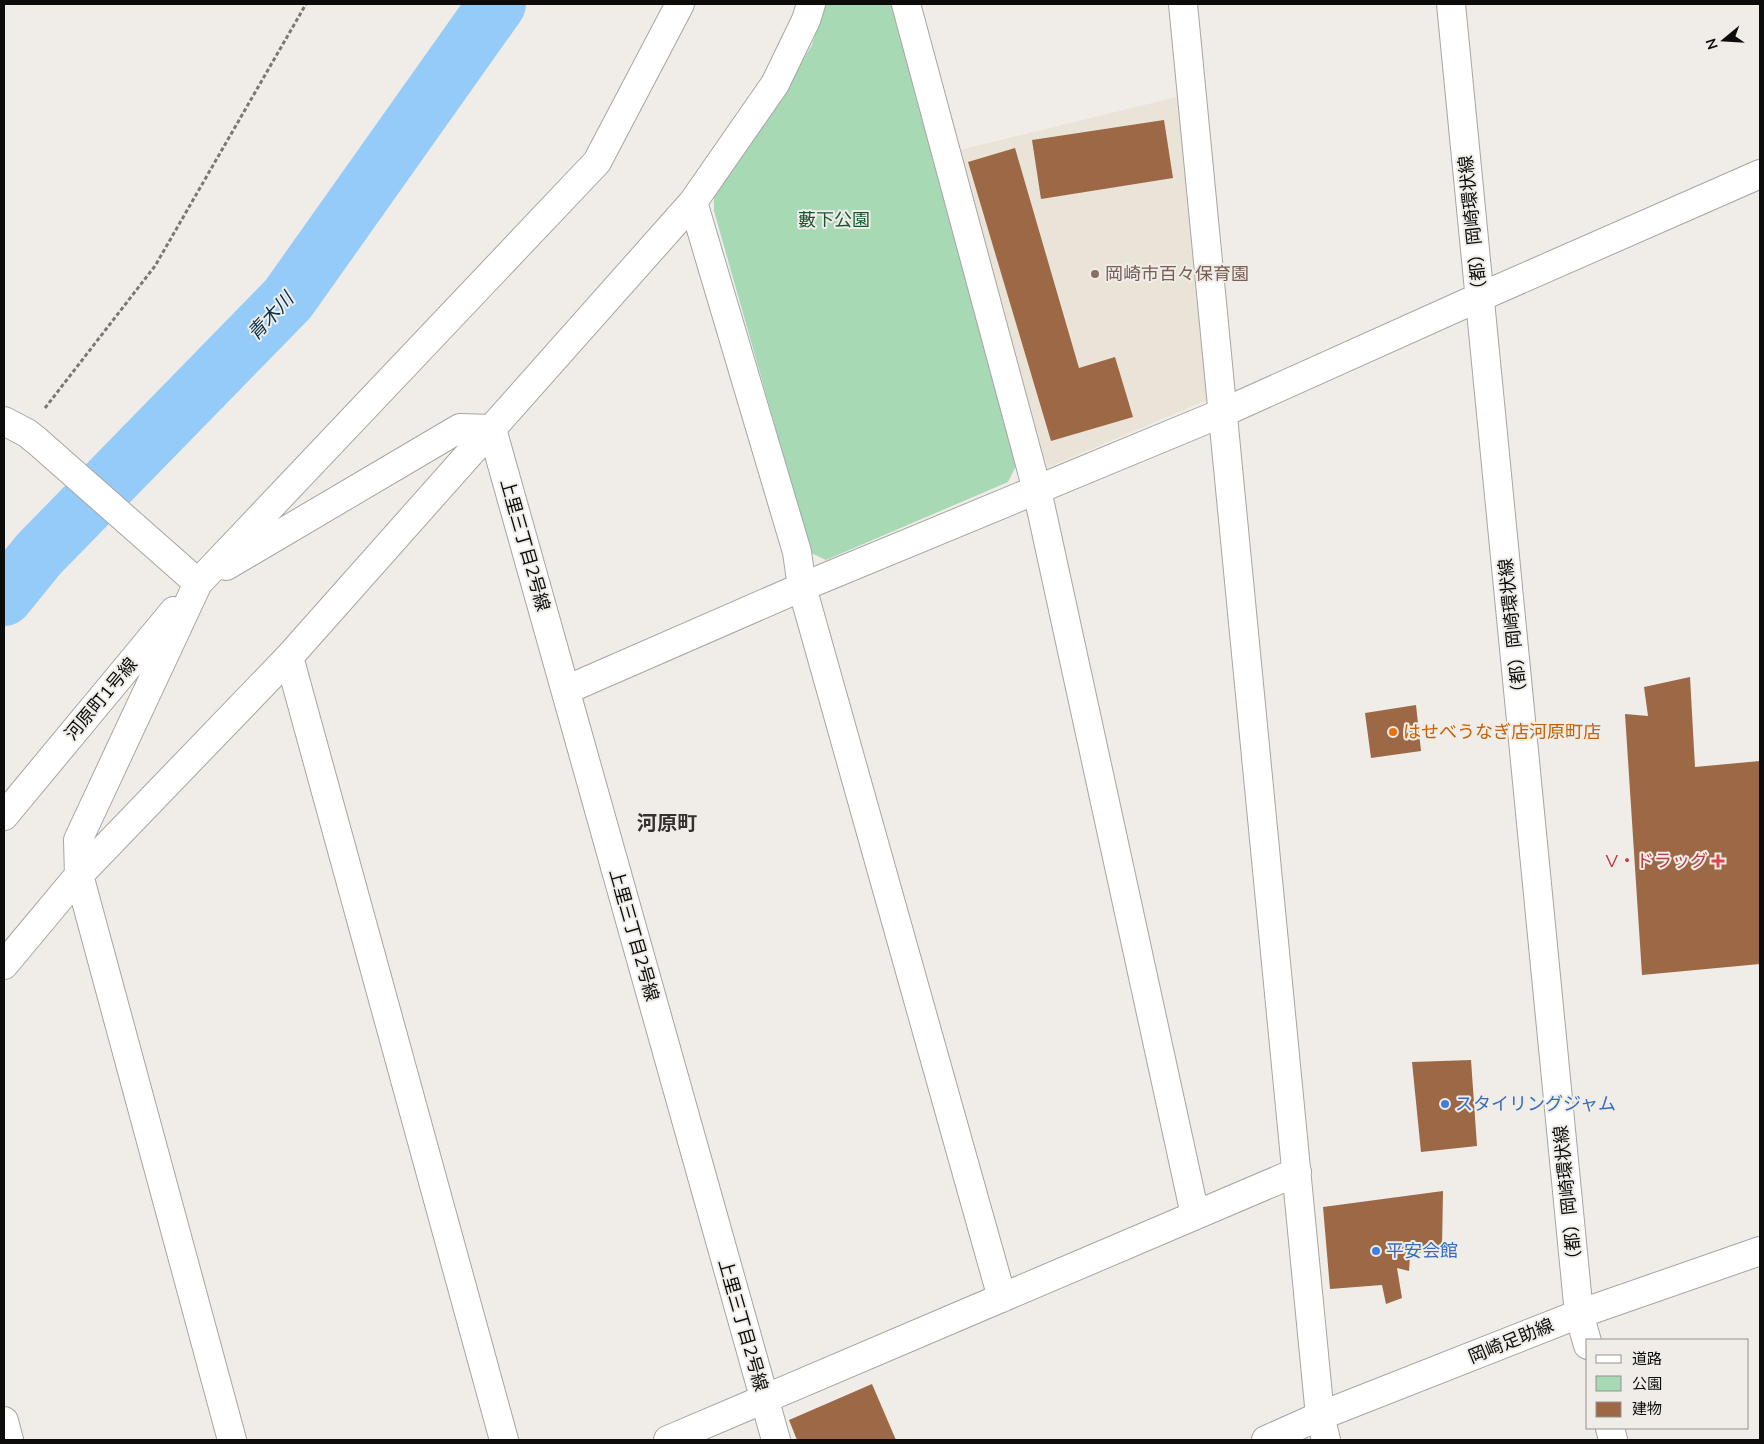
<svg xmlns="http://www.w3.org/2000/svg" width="1764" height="1444" font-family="Mulish,'Noto Sans JP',sans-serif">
<rect width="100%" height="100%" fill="#f0ede8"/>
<path fill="#eae3d7" d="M 1181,96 L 1212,398 L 1044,469 L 955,151 Z"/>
<path fill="#a7d9b5" d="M 825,4 L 891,4 L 1018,462 L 1008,482 L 826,560 L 811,553 L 714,211 L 714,196 L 719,184 L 764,123 L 812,45 Z"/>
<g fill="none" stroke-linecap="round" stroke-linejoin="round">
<path stroke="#94cbf8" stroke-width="58" d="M 4,597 L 39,554 L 288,299 L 497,4"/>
</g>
<path fill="#9d6845" d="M 1164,120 L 1173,178 L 1041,199 L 1032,140 Z
M 1015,148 L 1079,368 L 1115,357 L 1133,417 L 1051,441 L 968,162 Z
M 1690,677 L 1695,767 L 1760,761 L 1760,964 L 1642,975 L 1625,714 L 1648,716 L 1644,687 Z
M 1416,705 L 1421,751 L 1371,758 L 1365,713 Z
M 1471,1060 L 1477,1146 L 1421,1152 L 1412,1062 Z
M 1443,1191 L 1442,1247 L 1410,1255 L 1409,1271 L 1397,1268 L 1402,1298 L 1386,1304 L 1382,1285 L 1330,1289 L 1323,1207 Z
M 872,1384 L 896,1440 L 797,1440 L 789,1420 Z"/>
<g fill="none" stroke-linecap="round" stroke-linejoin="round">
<g stroke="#a8a5a1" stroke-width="30">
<path id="street" d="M 906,4 L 1037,490 L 1195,1215
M 1183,4 L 1320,1416 L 1326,1440
M 693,202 L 797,552 L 802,587 L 1002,1298
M 4,421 L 27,433 L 37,441 L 198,583
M 492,429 L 776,1440
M 226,566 L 460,428 L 492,429
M 289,657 L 504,1440
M 4,816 L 174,611
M 4,965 L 79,875 L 289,657 L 693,202 L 775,84 L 806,20 L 811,4
M 4,1421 L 9,1440
M 232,1440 L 79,875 L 78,840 L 198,583 L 597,162 L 680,4
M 668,1440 L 1297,1172"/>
</g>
<g stroke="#a8a5a1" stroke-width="30">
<path id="secondary" d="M 1451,4 L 1579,1314 L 1588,1345
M 566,690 L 802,587 L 1222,413 L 1480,297 L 1760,174
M 1610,1428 L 1613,1440"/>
</g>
<g stroke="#a8a5a1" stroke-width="30">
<path id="primary" d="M 1266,1440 L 1320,1416 L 1579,1314 L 1760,1251"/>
</g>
<path stroke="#7a7875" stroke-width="3" stroke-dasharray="4 2.5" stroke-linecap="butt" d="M 45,408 L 155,266 L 306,4"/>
<use href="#street" stroke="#fff" stroke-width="28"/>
<use href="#secondary" stroke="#fff" stroke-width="28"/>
<use href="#primary" stroke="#fff" stroke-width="28"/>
</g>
<circle fill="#8d6e63" stroke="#f0ede8" stroke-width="2" cx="1095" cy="274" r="5"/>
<circle fill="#e8710a" stroke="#f0ede8" stroke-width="2" cx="1393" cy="732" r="5"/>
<path fill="#e0444e" stroke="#f0ede8" stroke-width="2" d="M1715.5 853.5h5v5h5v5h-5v5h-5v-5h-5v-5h5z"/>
<g fill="#3f7fe0" stroke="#f0ede8" stroke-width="2">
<circle cx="1445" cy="1104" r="5"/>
<circle cx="1376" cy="1251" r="5"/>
</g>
<g text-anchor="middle" stroke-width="4" stroke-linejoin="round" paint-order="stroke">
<g font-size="18" fill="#155831" stroke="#f0ede8">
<text x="834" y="226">藪下公園</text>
</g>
<g font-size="18" fill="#0d0c0b" stroke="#f0ede8">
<text transform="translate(1473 227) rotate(-96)" y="6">（都）岡崎環状線</text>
<text transform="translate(525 545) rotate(74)" y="6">上里三丁目2号線</text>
<text transform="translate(1513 630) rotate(-96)" y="6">（都）岡崎環状線</text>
<text transform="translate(101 699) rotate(-50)" y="6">河原町1号線</text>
<text transform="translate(634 935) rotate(74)" y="6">上里三丁目2号線</text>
<text transform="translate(1568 1197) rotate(-96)" y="6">（都）岡崎環状線</text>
<text transform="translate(743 1325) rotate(74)" y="6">上里三丁目2号線</text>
<text transform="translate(1511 1341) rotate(-22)" y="6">岡崎足助線</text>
</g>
<g font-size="18" fill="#785e54" stroke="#f0ede8" text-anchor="start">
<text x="1105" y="280">岡崎市百々保育園</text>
</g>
<g font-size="18" fill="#c56008" stroke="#f0ede8" text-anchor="start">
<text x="1403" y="738">はせべうなぎ店河原町店</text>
</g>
<g font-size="18" fill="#be3a42" stroke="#f0ede8" text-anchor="end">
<text x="1708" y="867">V・ドラッグ</text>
</g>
<g font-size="18" fill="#366cbe" stroke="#f0ede8" text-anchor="start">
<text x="1455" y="1110">スタイリングジャム</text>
<text x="1386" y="1257">平安会館</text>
</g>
<g font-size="19" font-style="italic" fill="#022f4b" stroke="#f0ede8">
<text transform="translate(270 316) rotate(-47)" y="7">青木川</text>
</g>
<g font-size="20" font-weight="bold" fill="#34312e" stroke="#f0ede8">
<text x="667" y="830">河原町</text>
</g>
</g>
<rect width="1764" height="1444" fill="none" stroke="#0d0c0b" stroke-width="10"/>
<rect x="1586" y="1339" width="162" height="90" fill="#f0ede8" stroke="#959390"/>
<rect x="1596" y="1355" width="25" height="8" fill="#ffffff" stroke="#959390"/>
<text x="1632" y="1364" font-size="15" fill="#0d0c0b">道路</text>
<rect x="1596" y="1376" width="25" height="15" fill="#a7d9b5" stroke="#959390"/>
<text x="1632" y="1389" font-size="15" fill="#0d0c0b">公園</text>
<rect x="1596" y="1402" width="25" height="15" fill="#9d6845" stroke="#959390"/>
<text x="1632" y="1414" font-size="15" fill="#0d0c0b">建物</text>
<g transform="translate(1724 40) rotate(252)" stroke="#f0ede8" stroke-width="4" paint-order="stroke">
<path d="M0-4L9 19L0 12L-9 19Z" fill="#0d0c0b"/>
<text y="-8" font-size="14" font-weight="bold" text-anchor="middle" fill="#0d0c0b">N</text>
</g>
</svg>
